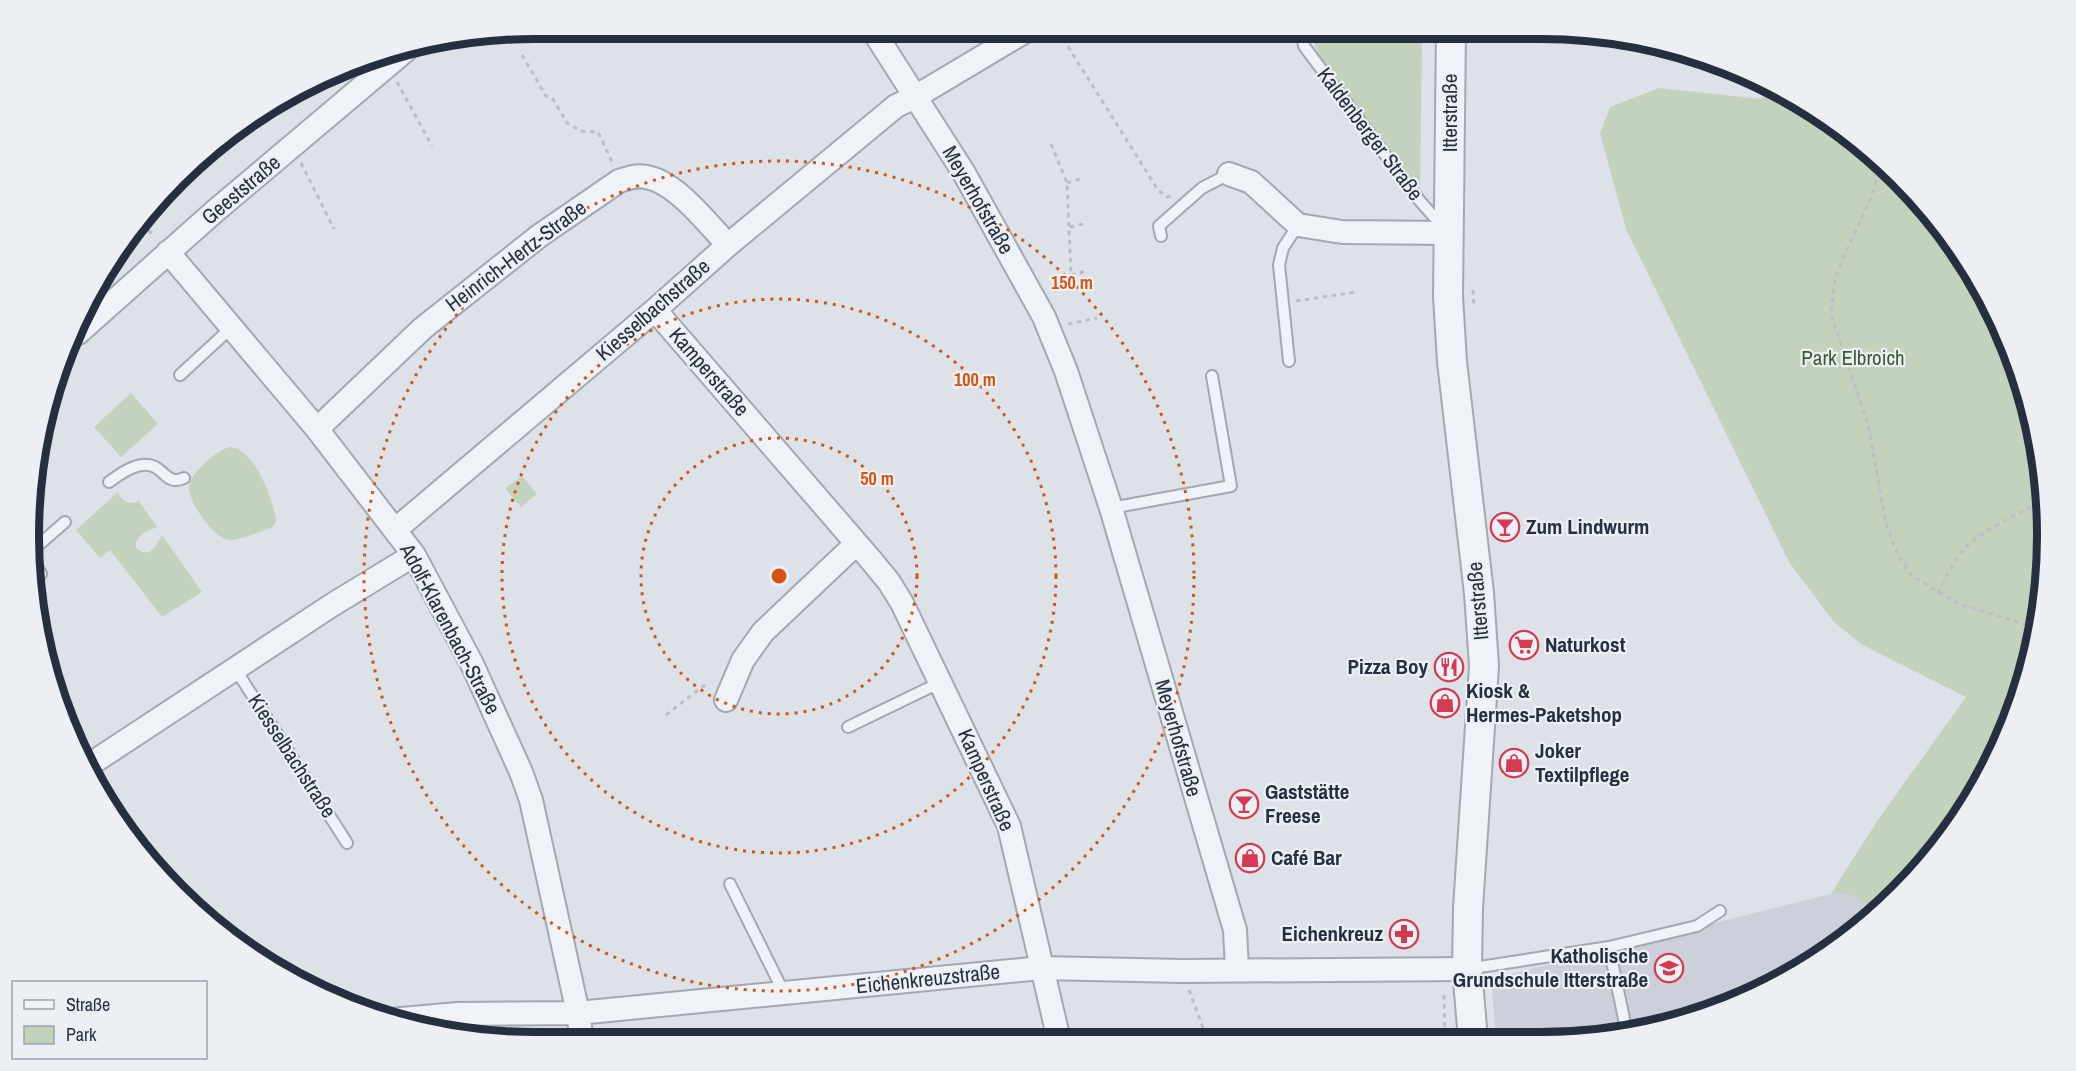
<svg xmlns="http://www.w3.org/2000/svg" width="2076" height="1071" font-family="'Archivo Narrow',sans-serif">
<rect width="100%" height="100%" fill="#dde1e8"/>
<path fill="#cbd0da" d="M 1831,894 L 1849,894 L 1875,910 L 1822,957 L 1734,1004 L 1607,1038 L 1496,1038 L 1491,979 Z"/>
<path fill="#c3d2bd" d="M 1403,38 L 1422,43 L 1420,184 L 1416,186 L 1317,55 L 1314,39 L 1338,43 Z
M 1775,87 L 1849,133 L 1922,201 L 1980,282 L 2021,373 L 2043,470 L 2046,569 L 2030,667 L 1995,760 L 1921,870 L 1875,910 L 1849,894 L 1831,894 L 1877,821 L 1966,697 L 1861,644 L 1834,622 L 1789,562 L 1626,229 L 1600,133 L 1610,107 L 1659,88 L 1761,99 Z
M 131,393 L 158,424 L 121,457 L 94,427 Z
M 230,447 C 254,448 274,501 276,521 L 273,527 C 260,531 242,540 229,540 C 214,539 188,501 189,487 C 190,473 218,449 230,447 Z
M 522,476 L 537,494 L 521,507 L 505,488 Z
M 118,492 C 121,501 130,506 139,501 L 157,527 C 147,531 134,536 136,548 C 150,560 156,546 162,535 L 202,592 L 162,617 L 110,550 L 100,558 L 76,530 Z"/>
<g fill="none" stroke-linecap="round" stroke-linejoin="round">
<g stroke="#a2a8b2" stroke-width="14">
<path id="service" d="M 1301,29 L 1304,46 L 1419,200 L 1443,227
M 1161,236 L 1159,226 L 1202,188 L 1229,174
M 1289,361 L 1279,265 L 1283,248 L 1298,225
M 180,375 L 232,327
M 109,482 C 120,474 140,459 155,467 C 166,473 169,485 184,478
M 1111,508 L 1231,486 L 1212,376
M 41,574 L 33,559 L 34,549 L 65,522
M 236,670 L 347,843
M 848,727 L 941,682
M 730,884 L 784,993
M 1609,947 L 1627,1033
M 1467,969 L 1609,947 L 1697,926 L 1720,911"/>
</g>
<g stroke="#a2a8b2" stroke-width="26">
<path id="minor" d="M 872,29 L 964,173 L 1044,317 L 1066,371 L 1111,508 L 1235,930 L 1237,969
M 1229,174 L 1251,182 L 1298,225 L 1342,232 L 1449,233
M 168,252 L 317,429 L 414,555 L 472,664 L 521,772 L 531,800 L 578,1013 L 582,1041
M 655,310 L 871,560 L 889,582 L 902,603 L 1009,826 L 1059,1040
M 78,333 L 214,212 L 406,50
M 317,429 L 423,328 L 539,236 L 619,181 C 628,178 636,175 646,177 C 675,181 708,224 728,245
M 396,529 L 655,310 L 728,245 L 896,106 L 915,97 L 1029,29
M 726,700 L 743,660 L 763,632 L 856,544
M 86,767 L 332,605 L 414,555
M 391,1020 L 457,1014 L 578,1013 L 1041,968 L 1182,971 L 1467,969"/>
</g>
<g stroke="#a2a8b2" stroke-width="32">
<path id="tertiary" d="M 1451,29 L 1448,296 L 1452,362 L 1479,593 L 1484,666 L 1468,908 L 1467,969 L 1473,1039"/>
</g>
<path stroke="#babfc6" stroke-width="3" stroke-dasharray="4.5 4.5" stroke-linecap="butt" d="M 1047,32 L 1062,37 L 1158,190 L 1167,197 L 1171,196
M 522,55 L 546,96 L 553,99 L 567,123 L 581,131 L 598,132 L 613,164
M 397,82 L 432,146
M 1051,144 L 1067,183 L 1071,275 L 1052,294
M 301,163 L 334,229
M 1881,163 L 1872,196 L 1843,258 L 1835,278 L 1831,314 L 1868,424 L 1886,523 L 1897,554 L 1912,576 L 1959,604 L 2037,628
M 1067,183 L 1080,179
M 142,224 L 155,237
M 1070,227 L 1083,224
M 1071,275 L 1087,271
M 1473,290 L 1474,307
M 1296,301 L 1356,292
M 1068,324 L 1097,318
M 1938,593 C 1946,576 1955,558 1968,545 C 1983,530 2024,511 2044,501
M 666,715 L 703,686 L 710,685
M 1189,990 L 1207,1039
M 1444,995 L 1445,1039"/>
<use href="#service" stroke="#eff2f6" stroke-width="10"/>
<use href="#minor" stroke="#eff2f6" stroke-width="22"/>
<use href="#tertiary" stroke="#eff2f6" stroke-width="28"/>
</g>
<g fill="none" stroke="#d45511" stroke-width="3" stroke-dasharray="3 6">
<circle cx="779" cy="576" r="138"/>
<circle cx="779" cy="576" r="277"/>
<circle cx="779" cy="576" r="415"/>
</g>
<defs>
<g id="bar-ring" transform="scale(1.5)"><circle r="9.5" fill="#ecf0f5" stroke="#d53a54" stroke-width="1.5"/><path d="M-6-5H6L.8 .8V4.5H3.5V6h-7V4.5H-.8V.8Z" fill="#d53a54"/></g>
<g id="supermarket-ring" transform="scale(1.5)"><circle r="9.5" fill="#ecf0f5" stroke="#d53a54" stroke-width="1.5"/><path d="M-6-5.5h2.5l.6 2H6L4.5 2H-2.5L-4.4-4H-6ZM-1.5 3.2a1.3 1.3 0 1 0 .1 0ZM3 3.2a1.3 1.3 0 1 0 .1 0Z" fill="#d53a54"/></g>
<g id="restaurant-ring" transform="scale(1.5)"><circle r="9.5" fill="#ecf0f5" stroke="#d53a54" stroke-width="1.5"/><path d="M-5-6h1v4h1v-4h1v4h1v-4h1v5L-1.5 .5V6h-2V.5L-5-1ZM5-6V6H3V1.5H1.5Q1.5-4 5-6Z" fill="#d53a54"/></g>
<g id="shop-ring" transform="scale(1.5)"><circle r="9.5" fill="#ecf0f5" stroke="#d53a54" stroke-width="1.5"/><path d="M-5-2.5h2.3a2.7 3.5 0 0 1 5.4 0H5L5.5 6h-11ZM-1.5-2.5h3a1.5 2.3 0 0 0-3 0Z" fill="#d53a54"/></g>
<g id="pharmacy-ring" transform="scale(1.5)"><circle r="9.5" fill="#ecf0f5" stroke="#d53a54" stroke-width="1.5"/><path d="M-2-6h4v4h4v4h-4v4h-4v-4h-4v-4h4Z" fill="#d53a54"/></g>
<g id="school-ring" transform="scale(1.5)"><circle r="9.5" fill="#ecf0f5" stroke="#d53a54" stroke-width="1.5"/><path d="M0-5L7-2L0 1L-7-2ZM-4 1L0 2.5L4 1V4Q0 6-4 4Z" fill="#d53a54"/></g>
</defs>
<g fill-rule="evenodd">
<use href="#bar-ring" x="1505" y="527"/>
<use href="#supermarket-ring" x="1524" y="645"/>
<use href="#restaurant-ring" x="1449" y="667"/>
<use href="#shop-ring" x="1445" y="703"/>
<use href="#shop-ring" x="1514" y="763"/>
<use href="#bar-ring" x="1244" y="804"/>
<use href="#shop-ring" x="1250" y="858"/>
<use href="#pharmacy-ring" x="1404" y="934"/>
<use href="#school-ring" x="1669" y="968"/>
</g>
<g text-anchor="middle" stroke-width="4.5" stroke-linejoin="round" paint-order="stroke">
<g font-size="21" fill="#252f3f" stroke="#ecf0f5">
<text transform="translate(1450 113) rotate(-90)" y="7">Itterstraße</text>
<text transform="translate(1370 134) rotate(53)" y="7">Kaldenberger Straße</text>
<text transform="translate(241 190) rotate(-40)" y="7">Geeststraße</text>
<text transform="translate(978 200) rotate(60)" y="7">Meyerhofstraße</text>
<text transform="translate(516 256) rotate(-37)" y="7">Heinrich-Hertz-Straße</text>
<text transform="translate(653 310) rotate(-41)" y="7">Kiesselbachstraße</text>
<text transform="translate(709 372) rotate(49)" y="7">Kamperstraße</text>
<text transform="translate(1478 601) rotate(-95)" y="7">Itterstraße</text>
<text transform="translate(450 629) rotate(62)" y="7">Adolf-Klarenbach-Straße</text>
<text transform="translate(1178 738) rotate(74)" y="7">Meyerhofstraße</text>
<text transform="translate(292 756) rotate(57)" y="7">Kiesselbachstraße</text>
<text transform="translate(986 780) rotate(66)" y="7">Kamperstraße</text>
<text transform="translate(928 979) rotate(-6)" y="7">Eichenkreuzstraße</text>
</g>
<g font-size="21" fill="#3b5b32" stroke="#ecf0f5">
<text x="1853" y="365">Park Elbroich</text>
</g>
<g font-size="21" font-weight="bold" fill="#252f3f" stroke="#ecf0f5" text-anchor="start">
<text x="1526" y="534">Zum Lindwurm</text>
<text x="1545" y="652">Naturkost</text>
<text x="1428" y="674" text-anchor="end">Pizza Boy</text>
<text x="1466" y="698">Kiosk &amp;<tspan x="1466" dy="24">Hermes-Paketshop</tspan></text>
<text x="1535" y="758">Joker<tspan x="1535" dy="24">Textilpflege</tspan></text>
<text x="1265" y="799">Gaststätte<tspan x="1265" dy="24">Freese</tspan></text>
<text x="1271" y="865">Café Bar</text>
<text x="1383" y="941" text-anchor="end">Eichenkreuz</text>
<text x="1648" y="963" text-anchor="end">Katholische<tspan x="1648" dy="24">Grundschule Itterstraße</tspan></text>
</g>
</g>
<path d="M0 0H2076V1071H0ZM535 39H1541A496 496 0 0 1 2037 535V536A496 496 0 0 1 1541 1032H535A496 496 0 0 1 39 536V535A496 496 0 0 1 535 39Z" fill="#ecf0f5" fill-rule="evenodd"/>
<path fill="none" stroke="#252f3f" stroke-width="8" d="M535 39H1541A496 496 0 0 1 2037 535V536A496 496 0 0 1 1541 1032H535A496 496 0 0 1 39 536V535A496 496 0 0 1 535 39Z"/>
<circle cx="779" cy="576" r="9" fill="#d45511" stroke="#ecf0f5" stroke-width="3"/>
<g font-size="18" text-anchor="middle" font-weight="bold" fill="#d45511" stroke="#ecf0f5" stroke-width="4.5" stroke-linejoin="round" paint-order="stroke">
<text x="1072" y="289">150 m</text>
<text x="975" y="386">100 m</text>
<text x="877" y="485">50 m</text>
</g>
<rect x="12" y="981" width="195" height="78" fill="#ecf0f5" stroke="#9ca3ac" stroke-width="1.5"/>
<rect x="24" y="1000" width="30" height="9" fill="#eff2f6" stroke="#9ca3ac" stroke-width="1.5"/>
<text x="66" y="1011" font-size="18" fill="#252f3f">Straße</text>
<rect x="24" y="1026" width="30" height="18" fill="#c3d2bd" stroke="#9ca3ac" stroke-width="1.5"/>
<text x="66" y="1041" font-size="18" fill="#252f3f">Park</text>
</svg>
